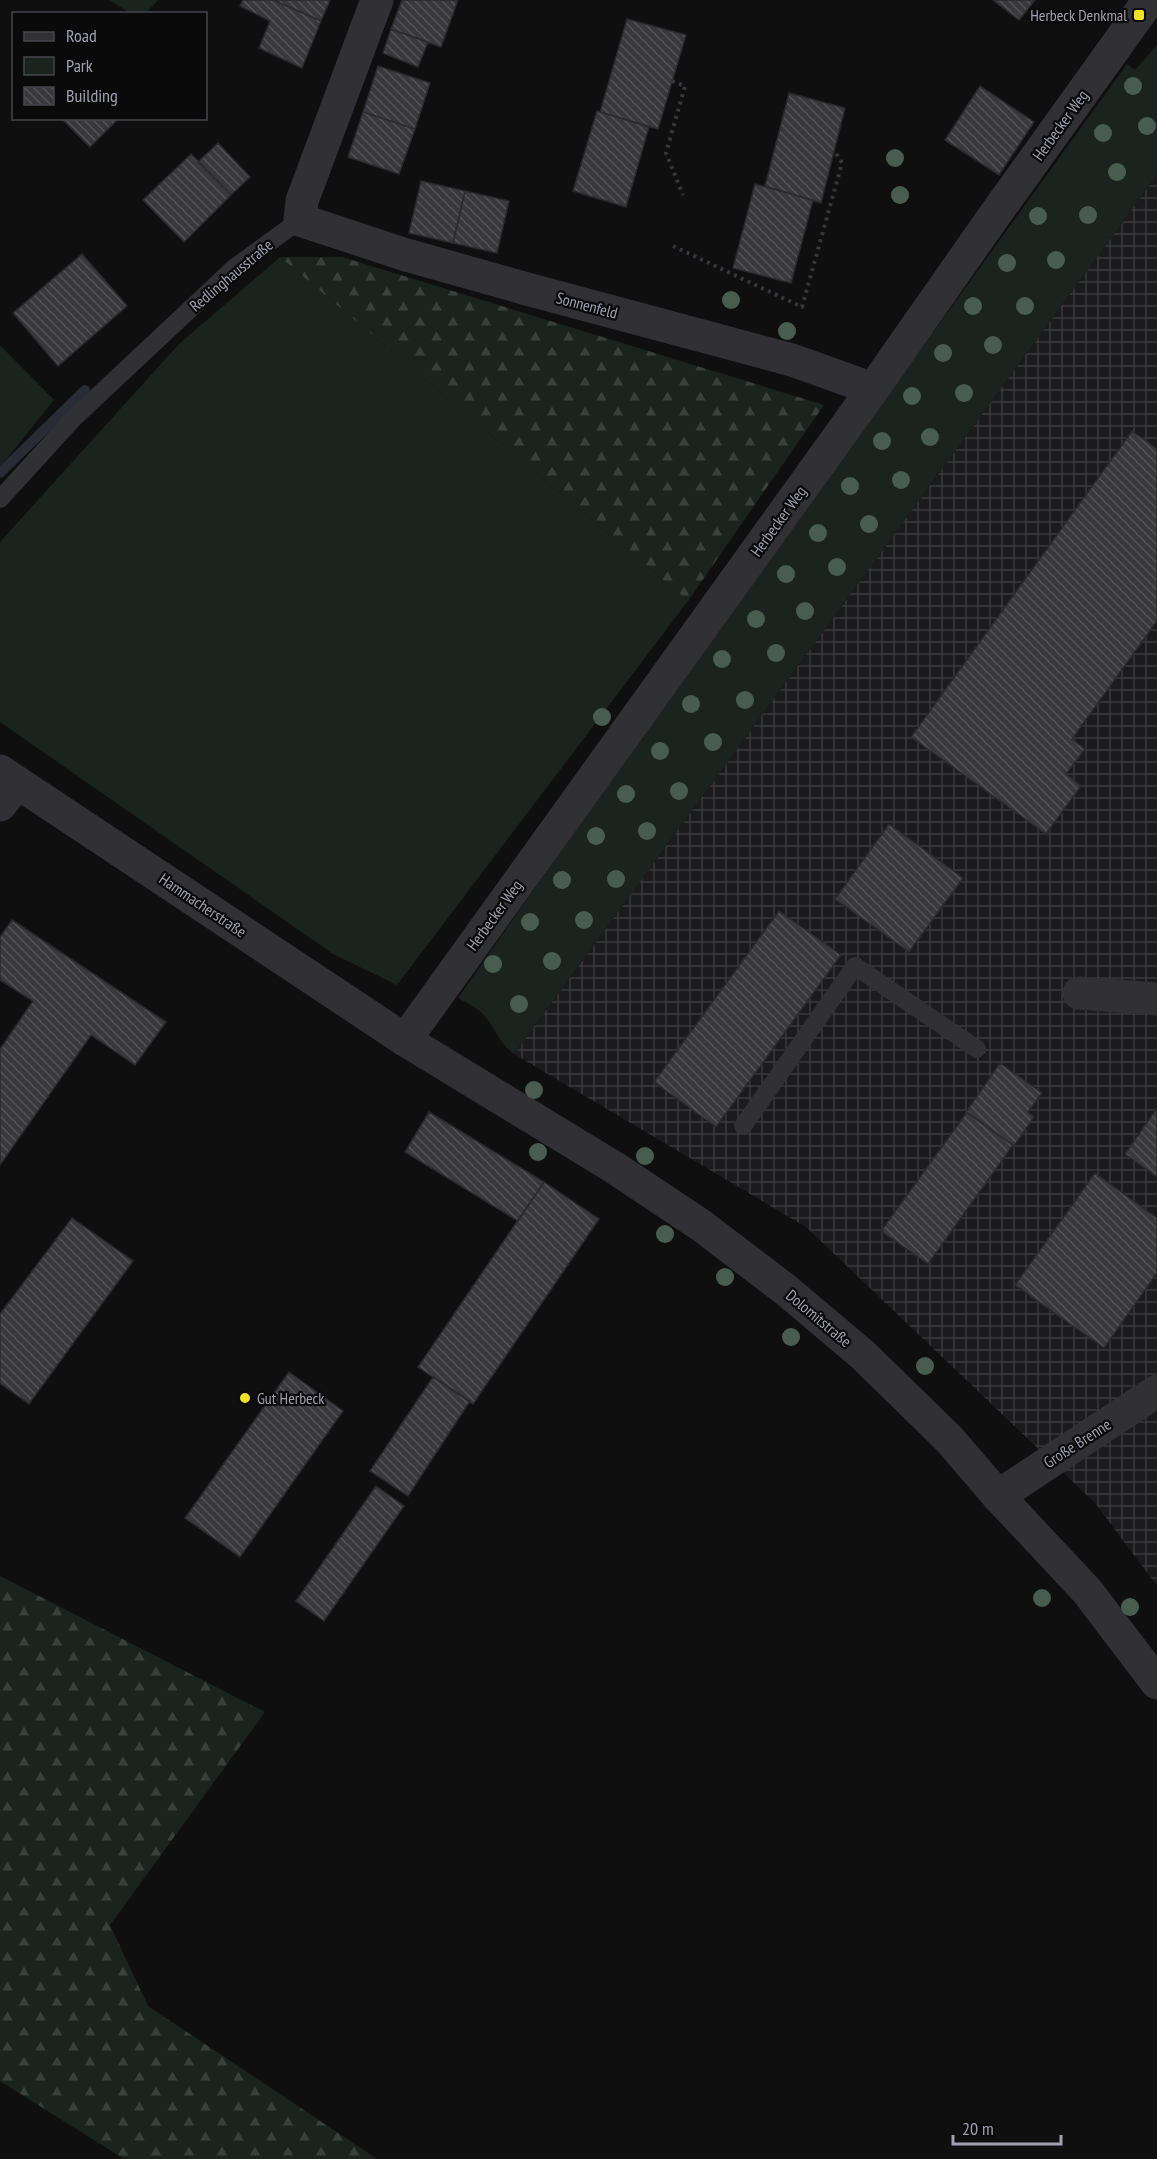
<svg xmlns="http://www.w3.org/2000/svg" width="1157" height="2159" font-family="'PT Sans Narrow',sans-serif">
<defs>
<pattern id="industrial-grid" width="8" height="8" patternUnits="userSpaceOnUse" patternTransform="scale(1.5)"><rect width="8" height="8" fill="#1b1b1d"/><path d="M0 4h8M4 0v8" fill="none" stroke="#39393b"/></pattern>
<pattern id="forest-firs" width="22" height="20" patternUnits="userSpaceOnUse" patternTransform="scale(1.5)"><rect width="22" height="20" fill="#1b231e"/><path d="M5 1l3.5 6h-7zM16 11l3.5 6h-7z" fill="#39403c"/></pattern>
<pattern id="building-back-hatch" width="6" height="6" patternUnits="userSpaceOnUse" patternTransform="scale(1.5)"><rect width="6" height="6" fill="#39393d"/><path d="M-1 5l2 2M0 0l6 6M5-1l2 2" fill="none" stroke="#525257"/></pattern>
</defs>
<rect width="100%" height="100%" fill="#0f0f10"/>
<path fill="url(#industrial-grid)" d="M 1157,175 L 1157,1586 L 1095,1503 L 806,1227 L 514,1054 Z"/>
<path fill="#1b231e" d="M 109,0 L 158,0 L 146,13 L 130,13 Z
M 1157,45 L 1157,175 L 514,1054 C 499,1044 495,1026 482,1013 C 476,1007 466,1003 458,998 L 634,746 L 1127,64 L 1135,70 Z
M 280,257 L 688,601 L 397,985 L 333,954 L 0,722 L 0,542 L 179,344 Z
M 0,345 L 54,400 L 0,467 Z"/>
<path fill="url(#forest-firs)" d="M 280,257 L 342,257 L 824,405 L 688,601 Z
M 0,1576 L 265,1712 L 110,1925 L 148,2006 L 377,2159 L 124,2159 L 0,2081 Z"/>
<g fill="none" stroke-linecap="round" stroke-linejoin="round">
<path stroke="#282c35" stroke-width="10" d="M 0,473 L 85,390"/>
</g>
<path fill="url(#building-back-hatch)" stroke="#2a292c" stroke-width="1.5" d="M 243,0 L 273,0 L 321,21 L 302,68 L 259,48 L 270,21 L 240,6 Z
M 273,0 L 330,0 L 321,21 Z
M 402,0 L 458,0 L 441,47 L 391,29 Z
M 993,0 L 1035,0 L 1019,20 Z
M 627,19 L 686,35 L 658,129 L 600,112 Z
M 391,29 L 428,42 L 418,67 L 383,53 Z
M 378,66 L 430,83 L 415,129 L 363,112 Z
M 980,86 L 1034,122 L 999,175 L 945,140 Z
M 789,93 L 845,108 L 821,203 L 765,186 Z
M 597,111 L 649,127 L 626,207 L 573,191 Z
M 363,112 L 415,129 L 399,174 L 348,157 Z
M 61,118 L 119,118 L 90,147 Z
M 218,143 L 250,177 L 231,195 L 198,162 Z
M 191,154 L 231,195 L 184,242 L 143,200 Z
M 421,181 L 465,191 L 453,243 L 409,233 Z
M 755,184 L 813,200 L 791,283 L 733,268 Z
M 465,191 L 509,201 L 497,253 L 453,243 Z
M 82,254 L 127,306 L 58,366 L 13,313 Z
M 1132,431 L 1157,449 L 1157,621 L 1072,739 L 1085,749 L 1066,774 L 1081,786 L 1046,834 L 911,737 Z
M 889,824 L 963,878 L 909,952 L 835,899 Z
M 779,911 L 841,955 L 716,1127 L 654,1082 Z
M 12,920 L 166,1022 L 135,1065 L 91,1035 L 0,1165 L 0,1049 L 33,1001 L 0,980 L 0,937 Z
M 1000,1063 L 1042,1093 L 1028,1112 L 1034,1117 L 1014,1146 L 966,1112 Z
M 1157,1108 L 1157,1177 L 1125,1154 Z
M 429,1112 L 544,1182 L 518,1221 L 405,1152 Z
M 967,1112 L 1013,1145 L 928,1264 L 881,1231 Z
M 1095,1173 L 1157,1218 L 1157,1273 L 1104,1348 L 1015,1285 Z
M 544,1182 L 599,1219 L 473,1404 L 418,1367 Z
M 72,1218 L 133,1261 L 29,1404 L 0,1383 L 0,1314 Z
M 289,1372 L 343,1411 L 240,1557 L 185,1518 Z
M 433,1377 L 470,1401 L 408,1496 L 370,1471 Z
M 376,1486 L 404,1506 L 324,1621 L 296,1601 Z"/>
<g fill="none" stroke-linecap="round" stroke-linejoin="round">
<path stroke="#36363c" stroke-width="4" stroke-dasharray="3 4.5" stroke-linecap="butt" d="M 672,81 L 685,86 L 666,153 L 683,195
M 673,246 L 802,307 L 842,163 L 834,150"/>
<path stroke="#313035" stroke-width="18" d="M 0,499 L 74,418 L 234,268 L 300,220
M 743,1126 L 855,966 L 977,1049"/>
<path stroke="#313035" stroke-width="33" d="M 377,0 L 302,201 L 300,220 L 403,254 L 527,289 L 792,360 L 873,389
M 0,805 L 18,783
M 1079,993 L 1157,999
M 405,1040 L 873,389 L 994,216 L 1149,0
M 998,1496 L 1157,1391"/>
<path stroke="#313035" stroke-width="33" d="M 0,771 L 405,1040 L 615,1168 L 702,1226 L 786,1290 L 863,1355 L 949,1439 L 998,1496 L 1087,1591 L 1157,1683"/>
</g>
<g fill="#485d4f">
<circle cx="1133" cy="86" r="9"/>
<circle cx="1147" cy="126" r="9"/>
<circle cx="1103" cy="133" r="9"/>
<circle cx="895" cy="158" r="9"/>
<circle cx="1117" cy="172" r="9"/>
<circle cx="900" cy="195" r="9"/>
<circle cx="1088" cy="215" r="9"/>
<circle cx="1038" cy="216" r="9"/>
<circle cx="1056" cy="260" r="9"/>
<circle cx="1007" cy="263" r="9"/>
<circle cx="731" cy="300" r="9"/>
<circle cx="973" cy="306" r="9"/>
<circle cx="1025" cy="306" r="9"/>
<circle cx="787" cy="331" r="9"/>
<circle cx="993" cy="345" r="9"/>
<circle cx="943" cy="353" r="9"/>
<circle cx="964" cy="393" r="9"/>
<circle cx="912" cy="396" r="9"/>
<circle cx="930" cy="437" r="9"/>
<circle cx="882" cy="441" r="9"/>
<circle cx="901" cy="480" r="9"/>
<circle cx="850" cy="486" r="9"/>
<circle cx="869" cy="524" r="9"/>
<circle cx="818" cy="533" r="9"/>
<circle cx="837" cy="567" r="9"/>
<circle cx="786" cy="574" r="9"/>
<circle cx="805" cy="611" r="9"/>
<circle cx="756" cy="619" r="9"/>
<circle cx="776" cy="653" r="9"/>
<circle cx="722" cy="659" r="9"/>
<circle cx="745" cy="700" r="9"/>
<circle cx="691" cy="704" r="9"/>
<circle cx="602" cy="717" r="9"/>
<circle cx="713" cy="742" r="9"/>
<circle cx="660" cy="751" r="9"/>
<circle cx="679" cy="791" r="9"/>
<circle cx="626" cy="794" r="9"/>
<circle cx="647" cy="831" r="9"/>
<circle cx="596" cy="836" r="9"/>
<circle cx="616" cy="879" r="9"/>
<circle cx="562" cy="880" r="9"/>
<circle cx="584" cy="920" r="9"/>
<circle cx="530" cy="922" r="9"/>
<circle cx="552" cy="961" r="9"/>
<circle cx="493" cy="964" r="9"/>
<circle cx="519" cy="1004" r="9"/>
<circle cx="534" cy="1090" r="9"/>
<circle cx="538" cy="1152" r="9"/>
<circle cx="645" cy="1156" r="9"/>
<circle cx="665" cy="1234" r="9"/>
<circle cx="725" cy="1277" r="9"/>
<circle cx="791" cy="1337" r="9"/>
<circle cx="925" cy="1366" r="9"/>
<circle cx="1042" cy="1598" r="9"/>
<circle cx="1130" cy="1607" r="9"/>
</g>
<g fill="#eee229" stroke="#0a0a0b" stroke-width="2">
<rect x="1133" y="9" width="12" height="12" rx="3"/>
<circle cx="245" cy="1398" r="6"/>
</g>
<g text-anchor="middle" stroke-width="4.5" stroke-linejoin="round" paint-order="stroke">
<g font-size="16" fill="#a0a1b1" stroke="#0a0a0b" text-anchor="end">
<text x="1127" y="21">Herbeck Denkmal</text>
<text x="257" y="1404" text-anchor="start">Gut Herbeck</text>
</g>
<g font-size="16" fill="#a0a1b1" stroke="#0a0a0b">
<text transform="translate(1060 125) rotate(-54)" y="6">Herbecker Weg</text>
<text transform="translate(231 275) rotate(-40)" y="6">Redlinghausstraße</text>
<text transform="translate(587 305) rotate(15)" y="6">Sonnenfeld</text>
<text transform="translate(778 521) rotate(-54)" y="6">Herbecker Weg</text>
<text transform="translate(203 905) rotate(34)" y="6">Hammacherstraße</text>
<text transform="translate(494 915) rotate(-54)" y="6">Herbecker Weg</text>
<text transform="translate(819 1318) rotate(40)" y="6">Dolomitstraße</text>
<text transform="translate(1077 1443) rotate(-33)" y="6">Große Brenne</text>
</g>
</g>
<rect x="12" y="12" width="195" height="108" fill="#0a0a0b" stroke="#46464d" stroke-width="1.5"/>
<rect x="24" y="32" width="30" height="9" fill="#313035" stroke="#46464d" stroke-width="1.5"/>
<text x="66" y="42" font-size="18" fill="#a0a1b1">Road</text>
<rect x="24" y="57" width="30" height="18" fill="#1b231e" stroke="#46464d" stroke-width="1.5"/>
<text x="66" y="72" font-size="18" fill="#a0a1b1">Park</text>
<rect x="24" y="87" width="30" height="18" fill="url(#building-back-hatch)" stroke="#46464d" stroke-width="1.5"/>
<text x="66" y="102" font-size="18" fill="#a0a1b1">Building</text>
<path d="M953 2135v9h108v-9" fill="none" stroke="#a0a1b1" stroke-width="3"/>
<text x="962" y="2135" font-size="18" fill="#a0a1b1" stroke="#0a0a0b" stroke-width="4.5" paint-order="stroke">20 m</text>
</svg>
